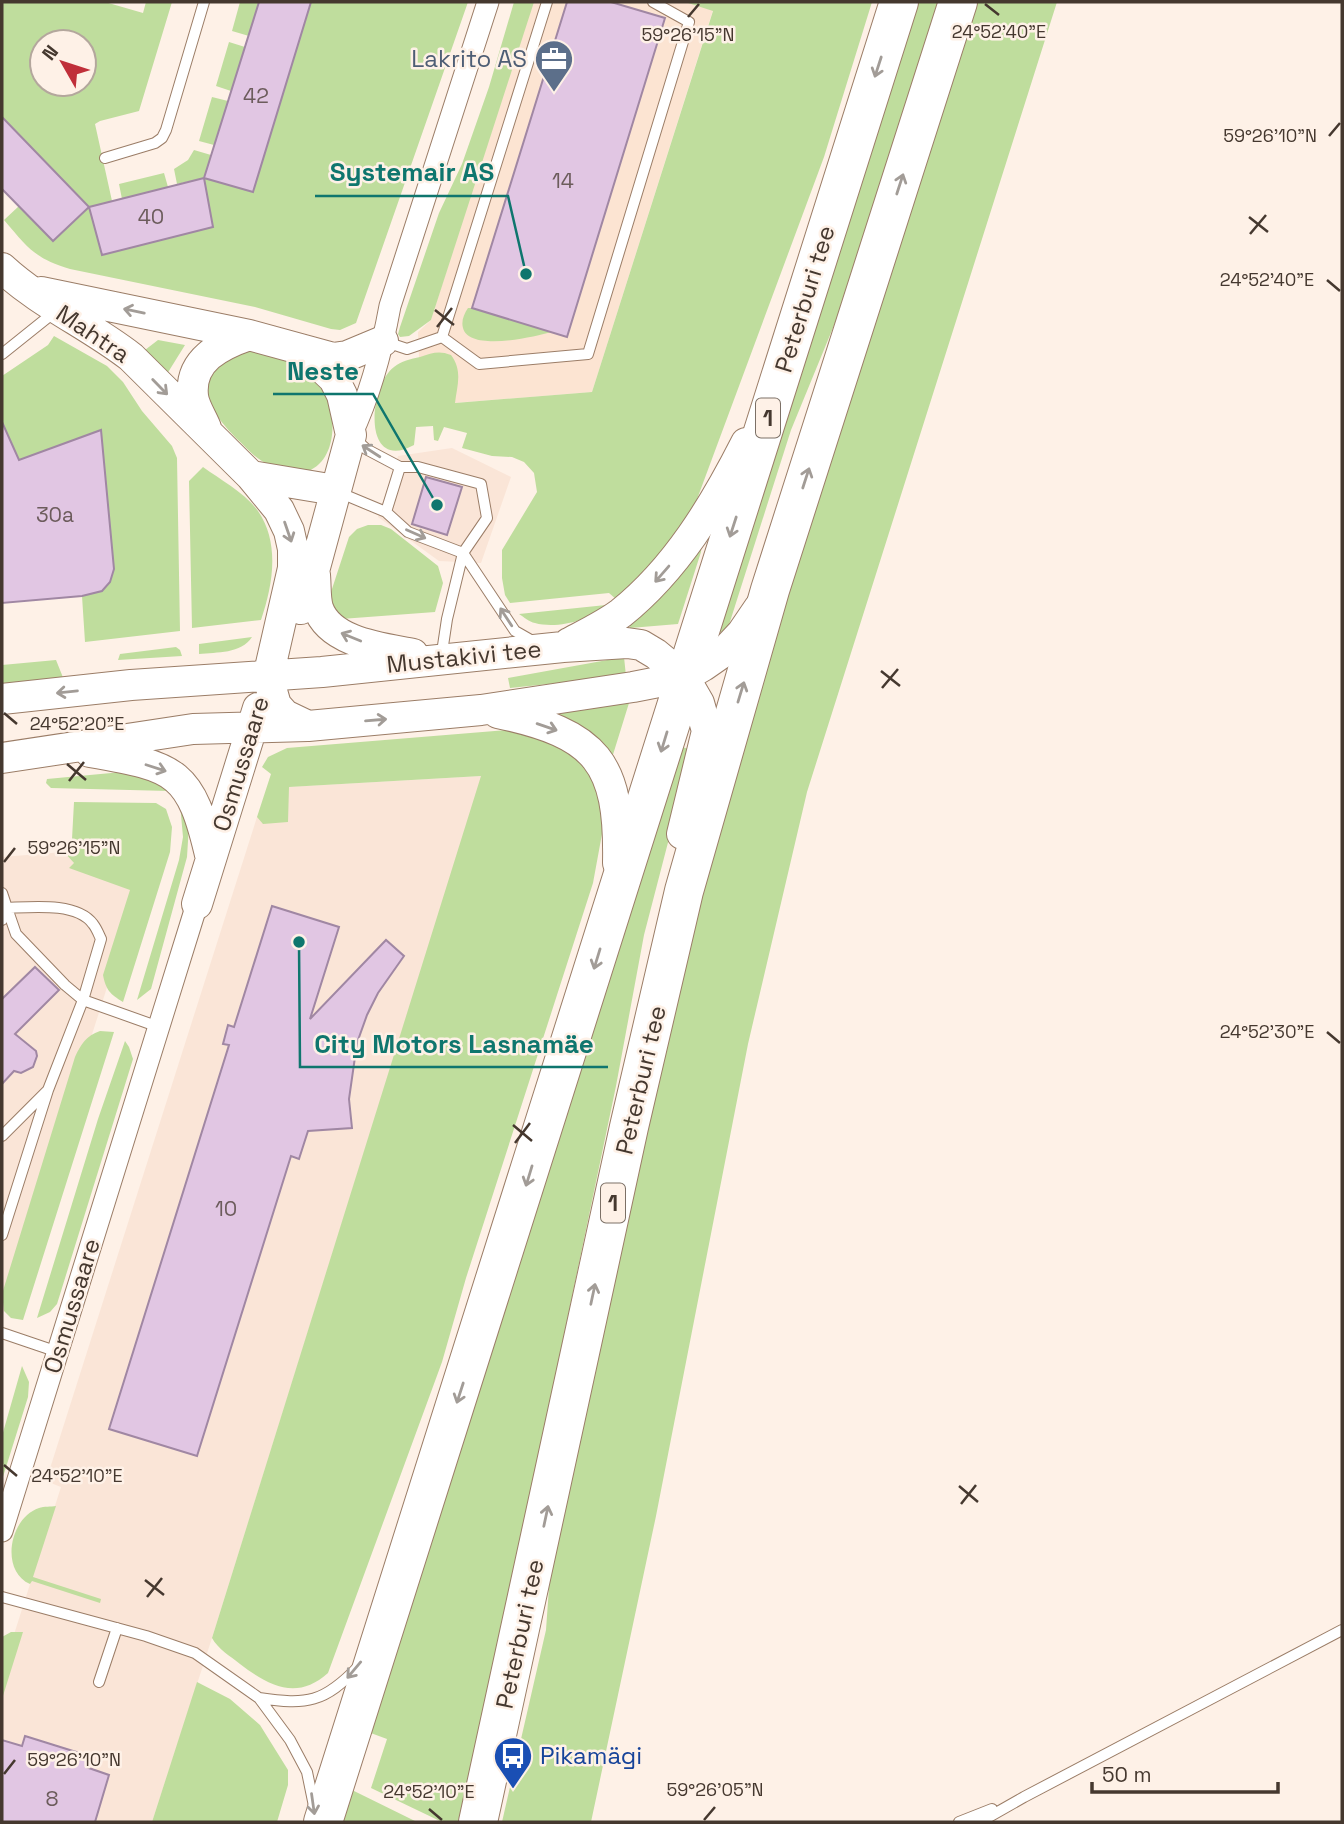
<svg xmlns="http://www.w3.org/2000/svg" width="1344" height="1824" font-family="'Space Grotesk',sans-serif">
<rect width="100%" height="100%" fill="#fef1e7"/>
<path fill="#fae5d7" d="M 452,448 L 511,477 L 481,563 L 439,561 L 378,517 L 398,456 Z
M 482,776 L 212,1638 L 152,1822 L 2,1822 L 2,1672 L 61,1487 L 46,1481 L 257,817 L 288,787 Z
M 64,852 L 74,863 L 138,890 L 2,1317 L 2,857 Z"/>
<path fill="#fce4d2" d="M 531,2 L 712,2 L 713,10 L 592,392 L 403,407 L 419,357 L 418,332 L 431,320 Z"/>
<path fill="#bfdd9d" fill-rule="evenodd" d="M 2,2 L 105,2 L 143,13 L 146,2 L 172,2 L 139,111 L 100,121 L 95,124 L 112,201 L 89,208 L 103,255 L 212,227 L 204,178 L 177,184 L 174,169 L 188,160 L 194,150 L 211,155 L 204,178 L 253,191 L 311,2 L 468,2 L 356,323 L 340,330 L 331,329 L 255,307 L 70,269 C 34,258 28,248 4,220 L 19,206 L 53,241 L 89,207 L 2,117 ZM 42,42 L 84,42 L 84,84 L 42,84 Z
M 240,2 L 259,2 L 249,36 L 232,31 Z
M 514,2 L 534,2 L 431,320 L 409,336 L 400,337 L 398,334 L 400,327 L 439,213 L 462,164 L 489,87 Z
M 685,2 L 872,2 L 824,157 L 693,510 L 677,539 L 617,600 L 609,593 L 510,603 L 505,595 L 502,578 L 502,550 L 537,492 L 534,473 L 524,462 L 512,457 L 492,456 L 462,448 L 467,433 L 444,427 L 438,441 L 434,440 L 433,426 L 416,427 L 414,445 C 361,474 369,385 394,367 C 401,361 411,359 420,357 C 432,353 439,350 451,355 C 463,371 457,386 455,403 L 592,392 L 713,11 Z
M 915,2 L 939,2 L 853,279 L 791,430 L 728,628 L 711,638 Z
M 973,2 L 1057,2 L 807,792 L 748,1044 L 656,1516 L 591,1822 L 502,1822 L 546,1630 L 550,1573 L 612,1253 L 745,725 Z
M 229,42 L 245,47 L 231,91 L 216,86 Z
M 212,97 L 228,101 L 214,145 L 199,141 Z
M 164,173 L 168,187 L 122,199 L 119,184 Z
M 468,308 L 472,308 L 551,332 C 534,337 469,352 463,328 C 461,321 464,314 468,308 Z
M 54,336 L 107,366 L 123,382 L 142,411 L 172,446 L 177,458 L 180,631 L 85,642 L 82,596 C 99,593 111,588 114,569 L 101,431 L 16,461 L 12,443 L 2,422 L 2,376 L 48,345 Z
M 158,340 L 185,345 L 167,374 L 145,350 Z
M 246,349 C 267,354 290,357 308,369 C 336,388 345,457 308,471 C 296,469 283,469 271,465 C 257,461 248,449 237,439 C 219,421 192,390 218,365 C 225,359 238,354 246,349 Z
M 203,467 C 221,480 245,493 258,511 C 280,543 273,585 261,620 L 192,628 L 189,481 Z
M 368,525 L 381,525 L 391,529 L 438,566 L 443,583 L 435,612 L 341,619 L 333,608 L 331,592 L 349,537 L 357,529 Z
M 702,538 L 701,552 L 678,624 L 630,628 L 627,615 Z
M 606,605 C 591,621 556,629 535,623 C 529,622 524,617 519,614 Z
M 252,637 C 241,654 217,652 199,654 L 199,644 Z
M 176,647 L 180,650 L 182,656 L 118,660 L 120,654 Z
M 624,657 L 626,676 L 510,688 L 508,678 Z
M 56,660 L 64,680 L 2,685 L 2,665 Z
M 629,703 L 611,761 L 546,713 Z
M 518,729 L 581,756 L 605,801 L 602,834 L 593,883 L 466,1278 L 442,1362 L 328,1673 C 297,1701 269,1686 240,1664 C 230,1656 218,1649 212,1638 L 481,776 L 289,787 L 288,822 L 263,824 L 257,817 L 271,774 L 262,767 L 268,757 L 287,748 Z
M 679,746 L 692,750 L 644,935 L 616,1086 L 525,1522 L 458,1822 L 442,1822 L 371,1788 L 387,1739 L 368,1732 Z
M 122,772 L 139,773 L 169,791 L 51,788 L 46,783 L 47,779 Z
M 74,802 L 156,803 L 166,809 L 172,827 L 170,852 L 123,1002 C 110,994 106,990 103,975 L 130,890 L 69,868 L 74,863 L 64,852 L 70,845 L 72,839 Z
M 180,804 L 189,825 L 187,857 L 151,989 L 137,1000 L 179,860 L 183,837 Z
M 100,1031 L 114,1032 L 23,1320 L 11,1318 L 4,1311 L 2,1294 L 75,1057 C 81,1044 86,1036 100,1031 Z
M 125,1041 L 129,1047 L 133,1059 L 57,1304 L 50,1312 L 37,1318 L 98,1119 Z
M 22,1366 L 29,1382 L 28,1397 L 2,1480 L 2,1436 Z
M 56,1506 L 33,1577 L 101,1599 L 100,1603 L 32,1581 L 30,1584 C 0,1571 9,1518 39,1508 C 44,1506 51,1507 56,1506 Z
M 11,1632 L 23,1632 L 2,1699 L 2,1637 Z
M 197,1682 L 230,1699 L 260,1725 L 288,1770 L 288,1785 L 277,1822 L 152,1822 Z
M 352,1790 L 417,1822 L 341,1822 Z"/>
<path fill="#e1c6e3" stroke="#a087a3" stroke-width="2" d="M 259,2 L 311,2 L 253,192 L 204,178 Z
M 567,2 L 611,2 L 665,18 L 567,337 L 472,308 Z
M 2,117 L 89,207 L 53,241 L 2,189 Z
M 204,178 L 213,227 L 102,255 L 89,207 Z
M 2,422 L 19,460 L 101,430 L 114,569 L 110,582 L 102,591 L 82,596 L 2,603 Z
M 426,477 L 462,487 L 447,535 L 412,524 Z
M 272,906 L 339,927 L 310,1019 L 386,940 L 404,956 L 378,993 L 367,1015 L 357,1043 L 349,1099 L 352,1128 L 308,1131 L 299,1159 L 291,1156 L 197,1456 L 109,1429 L 229,1045 L 223,1044 L 228,1025 L 234,1027 Z
M 35,967 L 59,990 L 15,1034 L 36,1051 L 37,1056 L 33,1067 L 21,1073 L 14,1071 L 2,1084 L 2,999 Z
M 25,1736 L 89,1756 L 86,1767 L 109,1775 L 95,1822 L 2,1822 L 2,1740 L 22,1746 Z"/>
<g fill="none" stroke-linecap="round" stroke-linejoin="round">
<g stroke="#9b7d67" stroke-width="12">
<path id="lane" d="M 105,158 L 155,143 L 162,138 L 166,130 L 204,2
M 442,337 L 547,2
M 383,341 L 407,349 L 442,337 L 479,364 L 588,354 L 689,22 L 653,2
M 2,354 L 57,310
M 353,437 L 366,449 L 400,467 L 418,467 L 481,484 L 487,518 L 463,553 L 515,631 L 536,643
M 338,492 L 386,512 L 408,532 L 463,553 L 447,619 L 441,659
M 386,512 L 400,467
M 2,893 L 7,908 L 2,920
M 2,1136 L 47,1091
M 2,1235 L 48,1090 L 83,1000 L 101,939 C 99,935 97,929 93,924 C 77,902 32,907 7,908 L 16,934 L 65,985 L 83,1000 L 159,1027
M 2,1333 L 58,1352
M 2,1597 L 146,1636 L 195,1653 L 259,1698
M 99,1682 L 117,1628
M 314,1806 L 307,1772 L 290,1740 L 259,1698 C 307,1705 324,1703 359,1666
M 959,1822 L 992,1809
M 980,1822 L 1024,1797 L 1342,1630"/>
</g>
<g stroke="#9b7d67" stroke-width="23">
<path id="street" d="M 351,435 C 370,395 382,350 390,306 L 488,2
M 2,1531 L 197,904"/>
</g>
<g stroke="#9b7d67" stroke-width="32">
<path id="secondary" d="M 2,268 C 41,304 90,325 131,357 L 251,476 L 279,510 L 289,531 L 293,549 L 293,568 L 268,677 L 276,705 L 285,715 L 308,726
M 41,292 L 249,335 L 333,358 L 347,356 L 383,341
M 295,348 L 315,361 L 334,379 L 342,395 L 351,435 L 314,571 L 301,609
M 206,428 C 202,418 194,406 193,396 C 189,360 220,345 249,335
M 251,476 L 335,490
M 315,575 C 316,586 315,598 318,608 C 330,643 383,648 413,654
M 569,643 C 586,634 605,625 621,613 C 676,569 714,506 746,443
M 2,699 L 131,685 L 322,672 L 563,647 L 627,643 L 641,645 L 656,654 L 684,677 L 699,703 L 707,731 L 682,834
M 498,713 C 597,734 620,762 618,863
M 90,752 C 177,767 191,771 211,859
M 2,758 L 193,729 L 308,726 L 481,710 L 633,687 L 684,677 L 703,666 L 726,650 L 742,633 L 759,608
M 197,904 L 258,708"/>
</g>
<g stroke="#9b7d67" stroke-width="40">
<path id="highway" d="M 323,1822 L 899,2
M 478,1822 L 629,1127 L 684,891 L 770,590 L 958,2"/>
</g>
<use href="#lane" stroke="#fff" stroke-width="10"/>
<use href="#street" stroke="#fff" stroke-width="21"/>
<use href="#secondary" stroke="#fff" stroke-width="30"/>
<use href="#highway" stroke="#fff" stroke-width="38"/>
</g>
<defs><path id="oneway-shaft" d="M-6 0H5M1.5-3L5.5 0L1.5 3" fill="none" stroke-width="1.6" stroke-linecap="round" stroke-linejoin="round" transform="scale(1.75)"/></defs>
<g stroke="#a29c97">
<use href="#oneway-shaft" transform="translate(878 67) rotate(108)"/>
<use href="#oneway-shaft" transform="translate(900 184) rotate(-72)"/>
<use href="#oneway-shaft" transform="translate(134 311) rotate(-168)"/>
<use href="#oneway-shaft" transform="translate(160 387) rotate(46)"/>
<use href="#oneway-shaft" transform="translate(371 451) rotate(-147)"/>
<use href="#oneway-shaft" transform="translate(806 478) rotate(-72)"/>
<use href="#oneway-shaft" transform="translate(733 527) rotate(108)"/>
<use href="#oneway-shaft" transform="translate(288 532) rotate(71)"/>
<use href="#oneway-shaft" transform="translate(416 534) rotate(24)"/>
<use href="#oneway-shaft" transform="translate(662 574) rotate(131)"/>
<use href="#oneway-shaft" transform="translate(506 617) rotate(-123)"/>
<use href="#oneway-shaft" transform="translate(351 637) rotate(-158)"/>
<use href="#oneway-shaft" transform="translate(67 692) rotate(174)"/>
<use href="#oneway-shaft" transform="translate(741 692) rotate(-73)"/>
<use href="#oneway-shaft" transform="translate(376 720) rotate(-5)"/>
<use href="#oneway-shaft" transform="translate(547 727) rotate(19)"/>
<use href="#oneway-shaft" transform="translate(664 742) rotate(107)"/>
<use href="#oneway-shaft" transform="translate(156 768) rotate(18)"/>
<use href="#oneway-shaft" transform="translate(597 959) rotate(107)"/>
<use href="#oneway-shaft" transform="translate(529 1176) rotate(107)"/>
<use href="#oneway-shaft" transform="translate(593 1294) rotate(-78)"/>
<use href="#oneway-shaft" transform="translate(460 1393) rotate(108)"/>
<use href="#oneway-shaft" transform="translate(546 1516) rotate(-78)"/>
<use href="#oneway-shaft" transform="translate(354 1670) rotate(130)"/>
<use href="#oneway-shaft" transform="translate(313 1804) rotate(82)"/>
</g>
<path fill="none" stroke="#45382f" stroke-width="2.5" d="M 985,4 L 999,15M 688,17 L 699,4M 1329,136 L 1340,123M 1249,217 L 1268,232M 1250,234 L 1266,215M 1327,280 L 1340,291M 435,310 L 454,325M 437,327 L 452,308M 881,671 L 900,686M 882,688 L 898,669M 4,713 L 17,724M 67,764 L 86,780M 69,781 L 84,762M 4,862 L 15,848M 1327,1032 L 1340,1043M 513,1125 L 532,1141M 515,1143 L 530,1123M 4,1465 L 17,1476M 959,1486 L 978,1502M 961,1504 L 976,1485M 145,1580 L 164,1595M 147,1597 L 162,1578M 4,1774 L 15,1760M 429,1809 L 442,1820M 704,1820 L 715,1807"/>
<defs>
<g id="office-pin" transform="scale(2.0125)"><path d="M0 17L-7.5 6A9.5 9.5 0 1 1 7.5 6Z" fill="#5c6f8a" stroke="#fef1e7"/><path d="M-6-3h4V-5.5h4V-3h4V5H-6ZM-1-4.5V-3h2v-1.5ZM-6 0V1H6V0Z" fill="#fff"/></g>
<g id="bus-pin" transform="scale(2.0125)"><path d="M0 17L-7.5 6A9.5 9.5 0 1 1 7.5 6Z" fill="#1a4fb4" stroke="#fef1e7"/><path d="M-5-6H5V4H4V6H2V4H-2V6H-4V4H-5ZM-3.5-4V0h7V-4ZM-3.5 1.2v1.5H-2V1.2ZM2 1.2v1.5H3.5V1.2Z" fill="#fff"/></g>
</defs>
<g fill-rule="evenodd">
<use href="#office-pin" x="554" y="59"/>
<use href="#bus-pin" x="513" y="1756"/>
</g>
<g text-anchor="middle" stroke-width="5" stroke-linejoin="round" paint-order="stroke">
<g font-size="21" fill="#6c5c5c">
<text x="256" y="103">42</text>
<text x="563" y="188">14</text>
<text x="151" y="224">40</text>
<text x="55" y="522">30a</text>
<text x="226" y="1216">10</text>
<text x="52" y="1806">8</text>
</g>
<g fill="#fef1e7" stroke="#7c7066" stroke-width="2">
<rect x="756" y="398.5" width="24" height="39" rx="5"/>
<rect x="601" y="1183.5" width="24" height="39" rx="5"/>
</g>
<g font-size="23" font-weight="bold" fill="#45382f">
<text x="768" y="426">1</text>
<text x="613" y="1211">1</text>
</g>
<g font-size="24" fill="#4e5e75" stroke="#fef1e7" text-anchor="end">
<text x="527" y="67">Lakrito AS</text>
</g>
<g font-size="24" fill="#45382f" stroke="#fef1e7">
<text transform="translate(805 299) rotate(-73)" y="8">Peterburi tee</text>
<text transform="translate(93 334) rotate(34)" y="8">Mahtra</text>
<text transform="translate(464 657) rotate(-6)" y="8">Mustakivi tee</text>
<text transform="translate(241 764) rotate(-73)" y="8">Osmussaare</text>
<text transform="translate(641 1080) rotate(-77)" y="8">Peterburi tee</text>
<text transform="translate(72 1306) rotate(-73)" y="8">Osmussaare</text>
<text transform="translate(520 1634) rotate(-78)" y="8">Peterburi tee</text>
</g>
<g font-size="24" fill="#164399" stroke="#fef1e7" text-anchor="start">
<text x="540" y="1764">Pikamägi</text>
</g>
</g>
<g font-size="18" text-anchor="middle" fill="#45382f" stroke="#fef1e7" stroke-width="5" stroke-linejoin="round" paint-order="stroke">
<text x="999" y="38">24°52'40"E</text>
<text x="688" y="41">59°26'15"N</text>
<text x="1270" y="142">59°26'10"N</text>
<text x="1267" y="286">24°52'40"E</text>
<text x="77" y="730">24°52'20"E</text>
<text x="74" y="854">59°26'15"N</text>
<text x="1267" y="1038">24°52'30"E</text>
<text x="77" y="1482">24°52'10"E</text>
<text x="74" y="1766">59°26'10"N</text>
<text x="715" y="1796">59°26'05"N</text>
<text x="429" y="1798">24°52'10"E</text>
</g>
<path fill="none" stroke="#0f766e" stroke-width="2.5" d="M526 274L508 196H315M437 505L373 394H273M299 942L300 1067H608"/>
<g fill="#0f766e" stroke="#fef1e7" stroke-width="2.5">
<circle cx="526" cy="274" r="7"/>
<circle cx="437" cy="505" r="7"/>
<circle cx="299" cy="942" r="7"/>
</g>
<g font-size="26" text-anchor="middle" font-weight="bold" fill="#0f766e" stroke="#fef1e7" stroke-width="5" stroke-linejoin="round" paint-order="stroke">
<text x="412" y="181">Systemair AS</text>
<text x="323" y="380">Neste</text>
<text x="454" y="1053">City Motors Lasnamäe</text>
</g>
<rect width="1344" height="1824" fill="none" stroke="#45382f" stroke-width="7"/>
<g transform="translate(63 63) rotate(309)"><circle r="33" fill="#fef1e7" stroke="#b4a79d" stroke-width="2"/>
<path d="M0-5L12 26L0 18L-12 26Z" fill="#c02f3a"/>
<text y="-10" font-size="19" font-weight="bold" text-anchor="middle" fill="#45382f">N</text>
</g>
<path d="M1092 1782v10h186v-10" fill="none" stroke="#45382f" stroke-width="3.5"/>
<text x="1102" y="1782" font-size="21" fill="#45382f" stroke="#fef1e7" stroke-width="5" paint-order="stroke">50 m</text>
</svg>
